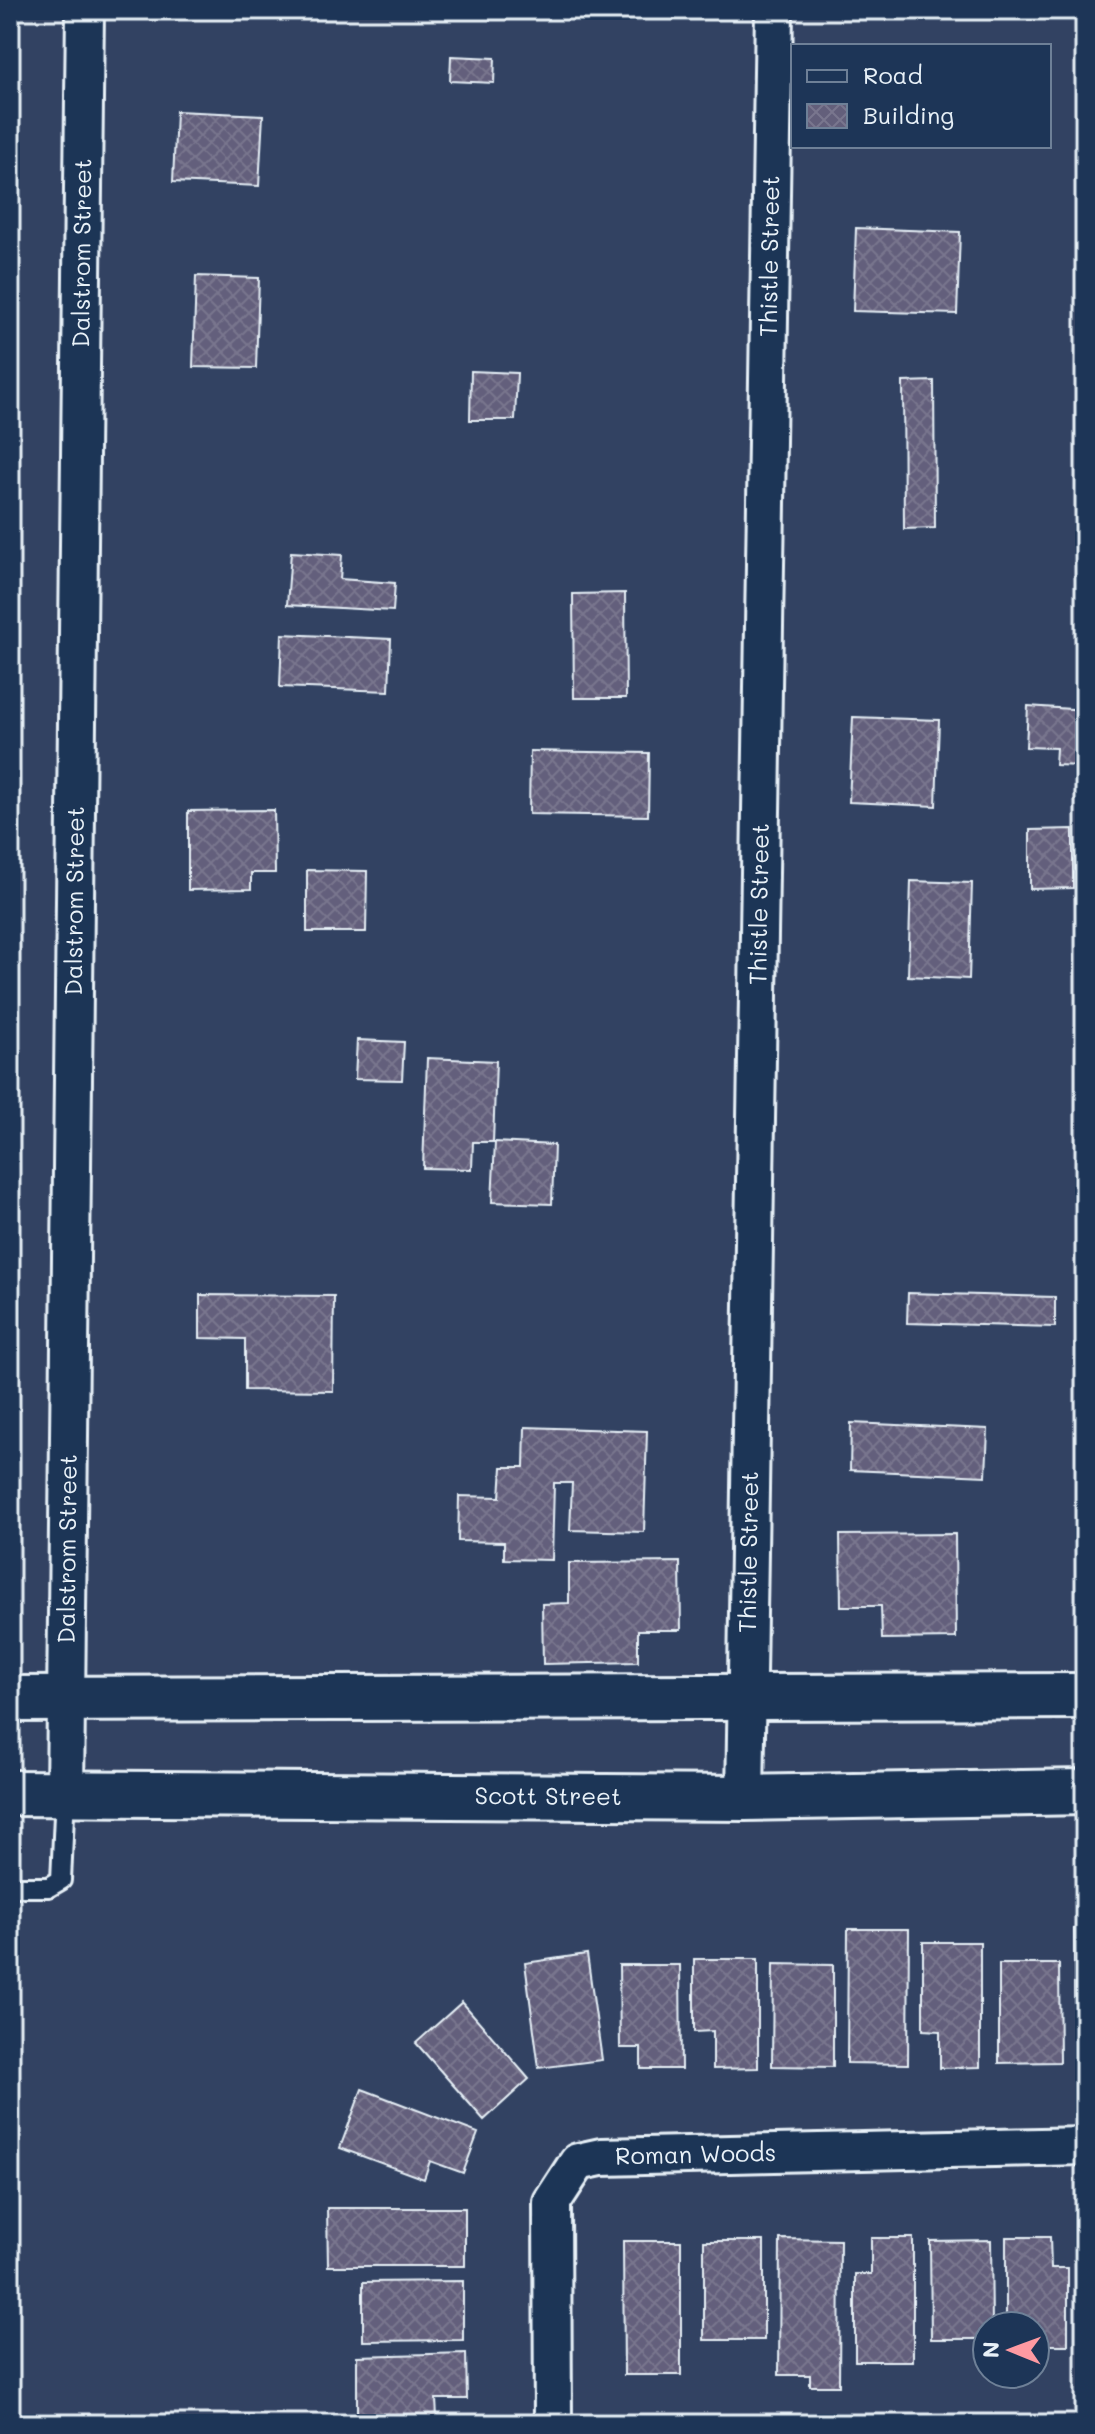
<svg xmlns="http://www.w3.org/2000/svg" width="1095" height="2434" font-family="Mali,sans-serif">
<defs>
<pattern id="building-cross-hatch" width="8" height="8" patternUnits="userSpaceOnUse" patternTransform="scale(2)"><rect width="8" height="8" fill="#635f7b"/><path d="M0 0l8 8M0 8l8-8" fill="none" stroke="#79768e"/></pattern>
</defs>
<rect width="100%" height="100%" fill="#324262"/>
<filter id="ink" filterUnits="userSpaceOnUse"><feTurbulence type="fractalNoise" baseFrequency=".0125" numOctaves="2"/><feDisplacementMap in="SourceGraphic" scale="16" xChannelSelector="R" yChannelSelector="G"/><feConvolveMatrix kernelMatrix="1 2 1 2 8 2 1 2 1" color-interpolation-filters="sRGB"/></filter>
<g filter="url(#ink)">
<path fill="url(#building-cross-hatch)" stroke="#e8f1f8" stroke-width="2" d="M 451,56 L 495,58 L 494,83 L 450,81 Z
M 176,111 L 263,115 L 259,186 L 173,182 Z
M 856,228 L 960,232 L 957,314 L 853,311 Z
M 196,276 L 259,278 L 256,368 L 193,367 Z
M 471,371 L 517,373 L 515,420 L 470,420 Z
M 934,381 L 935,528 L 904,529 L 903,382 Z
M 291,552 L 342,555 L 340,579 L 395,583 L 393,611 L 287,605 Z
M 625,593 L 626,698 L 574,698 L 573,594 Z
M 282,634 L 391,639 L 389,691 L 280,687 Z
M 1028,706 L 1085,710 L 1083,766 L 1055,765 L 1056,748 L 1026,747 Z
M 853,717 L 939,720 L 936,806 L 849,802 Z
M 530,751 L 649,753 L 648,816 L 529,814 Z
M 274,810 L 275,873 L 251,873 L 251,889 L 188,890 L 188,811 Z
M 1073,829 L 1073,888 L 1030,889 L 1030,830 Z
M 307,870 L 367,871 L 366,932 L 307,932 Z
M 911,881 L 972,883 L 969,979 L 908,976 Z
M 357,1040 L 404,1042 L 402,1080 L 355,1079 Z
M 427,1058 L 496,1061 L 493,1142 L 473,1142 L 472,1169 L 423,1168 Z
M 495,1142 L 554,1145 L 552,1204 L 492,1202 Z
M 908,1293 L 1055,1297 L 1055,1327 L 907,1323 Z
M 200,1295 L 334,1296 L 333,1391 L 245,1390 L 245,1339 L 200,1338 Z
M 851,1423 L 988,1429 L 986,1476 L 850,1470 Z
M 525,1427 L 647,1431 L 644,1532 L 570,1530 L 572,1483 L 554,1483 L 552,1560 L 504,1559 L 504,1542 L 458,1541 L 459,1496 L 500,1497 L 502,1467 L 524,1467 Z
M 955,1534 L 956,1638 L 882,1639 L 881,1606 L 841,1606 L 840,1535 Z
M 680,1562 L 681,1630 L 638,1630 L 638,1662 L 543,1664 L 542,1604 L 569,1603 L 569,1563 Z
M 848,1929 L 909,1929 L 908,2064 L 847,2063 Z
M 1074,1929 L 1085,1929 L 1085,2062 L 1075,2062 Z
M 923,1942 L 980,1942 L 980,2067 L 940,2068 L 940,2031 L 923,2030 Z
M 587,1954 L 602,2060 L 539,2068 L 525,1963 Z
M 694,1959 L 758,1959 L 758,2068 L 713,2069 L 713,2031 L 694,2032 Z
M 773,1964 L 833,1965 L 833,2067 L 772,2066 Z
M 999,1964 L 1059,1964 L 1060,2062 L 999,2063 Z
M 619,1965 L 680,1965 L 681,2069 L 641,2069 L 641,2048 L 620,2048 Z
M 462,2002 L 529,2079 L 484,2120 L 416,2043 Z
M 362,2089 L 478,2133 L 463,2173 L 430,2161 L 424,2179 L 340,2148 Z
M 327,2208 L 465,2208 L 465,2266 L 328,2266 Z
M 1006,2237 L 1050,2237 L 1051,2268 L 1068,2268 L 1068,2345 L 1035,2345 L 1035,2326 L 1006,2326 Z
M 1082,2237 L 1085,2237 L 1085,2361 L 1082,2361 Z
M 871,2238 L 913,2238 L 913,2361 L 855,2361 L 855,2274 L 871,2274 Z
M 780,2239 L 840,2240 L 839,2386 L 810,2386 L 810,2375 L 779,2375 Z
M 991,2240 L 992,2326 L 987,2326 L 987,2339 L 931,2339 L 930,2241 Z
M 623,2241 L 681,2241 L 681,2375 L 624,2375 Z
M 704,2241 L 764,2241 L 764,2340 L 704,2340 Z
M 463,2281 L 463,2340 L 363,2341 L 363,2282 Z
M 466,2353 L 467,2399 L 436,2399 L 437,2417 L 357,2419 L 357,2356 Z"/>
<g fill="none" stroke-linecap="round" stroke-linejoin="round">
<g stroke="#e8f1f8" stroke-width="24">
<path id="lane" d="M 10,1887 L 49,1887 L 61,1880 L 65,1793"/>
</g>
<g stroke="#e8f1f8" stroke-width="42">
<g id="street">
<path id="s1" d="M 65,1793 L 85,10"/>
<path id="s2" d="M 745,1798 L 774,10"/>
<path id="s3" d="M 553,2424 L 552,2202 L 578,2162 L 601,2157 L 1085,2146"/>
</g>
</g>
<g stroke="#e8f1f8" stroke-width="50">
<g id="secondary">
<path d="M 10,1699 L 1085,1696"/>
<path id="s4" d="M 10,1793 L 745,1798 L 1085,1792"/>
</g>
</g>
<use href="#lane" stroke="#1d3557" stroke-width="18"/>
<use href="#street" stroke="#1d3557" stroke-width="36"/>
<use href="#secondary" stroke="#1d3557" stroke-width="44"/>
</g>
</g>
<g text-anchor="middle" stroke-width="8" stroke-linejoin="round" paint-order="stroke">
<g font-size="24" fill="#e8f1f8" stroke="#1d3557">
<text dy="8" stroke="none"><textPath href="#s1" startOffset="1540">Dalstrom Street</textPath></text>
<text dy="8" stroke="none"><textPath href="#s2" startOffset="1542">Thistle Street</textPath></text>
<text dy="8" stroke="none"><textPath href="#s1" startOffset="892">Dalstrom Street</textPath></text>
<text dy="8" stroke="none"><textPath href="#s2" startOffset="894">Thistle Street</textPath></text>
<text dy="8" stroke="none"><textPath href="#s1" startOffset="244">Dalstrom Street</textPath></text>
<text dy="8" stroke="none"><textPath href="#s2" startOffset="246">Thistle Street</textPath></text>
<text dy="8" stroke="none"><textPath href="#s4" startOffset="538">Scott Street</textPath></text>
<text dy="8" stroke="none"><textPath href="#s3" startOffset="388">Roman Woods</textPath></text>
</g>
</g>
<rect width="1095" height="2434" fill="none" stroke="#1d3557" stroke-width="40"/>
<rect x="20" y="20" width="1055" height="2394" fill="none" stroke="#e8f1f8" stroke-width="3" filter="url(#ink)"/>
<rect x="791" y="44" width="260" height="104" fill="#1d3557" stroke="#6e8097" stroke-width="2"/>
<rect x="807" y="70" width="40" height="12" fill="#1d3557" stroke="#6e8097" stroke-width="2"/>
<text x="863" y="84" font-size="24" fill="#e8f1f8">Road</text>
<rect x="807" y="104" width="40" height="24" fill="url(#building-cross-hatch)" stroke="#6e8097" stroke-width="2"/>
<text x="863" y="124" font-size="24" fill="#e8f1f8">Building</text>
<g transform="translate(1011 2350) rotate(271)"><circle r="38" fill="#1d3557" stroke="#6e8097" stroke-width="2"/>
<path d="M0-6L14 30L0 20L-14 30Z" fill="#ff9aa2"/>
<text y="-12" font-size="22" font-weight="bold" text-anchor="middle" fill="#e8f1f8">N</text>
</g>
</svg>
